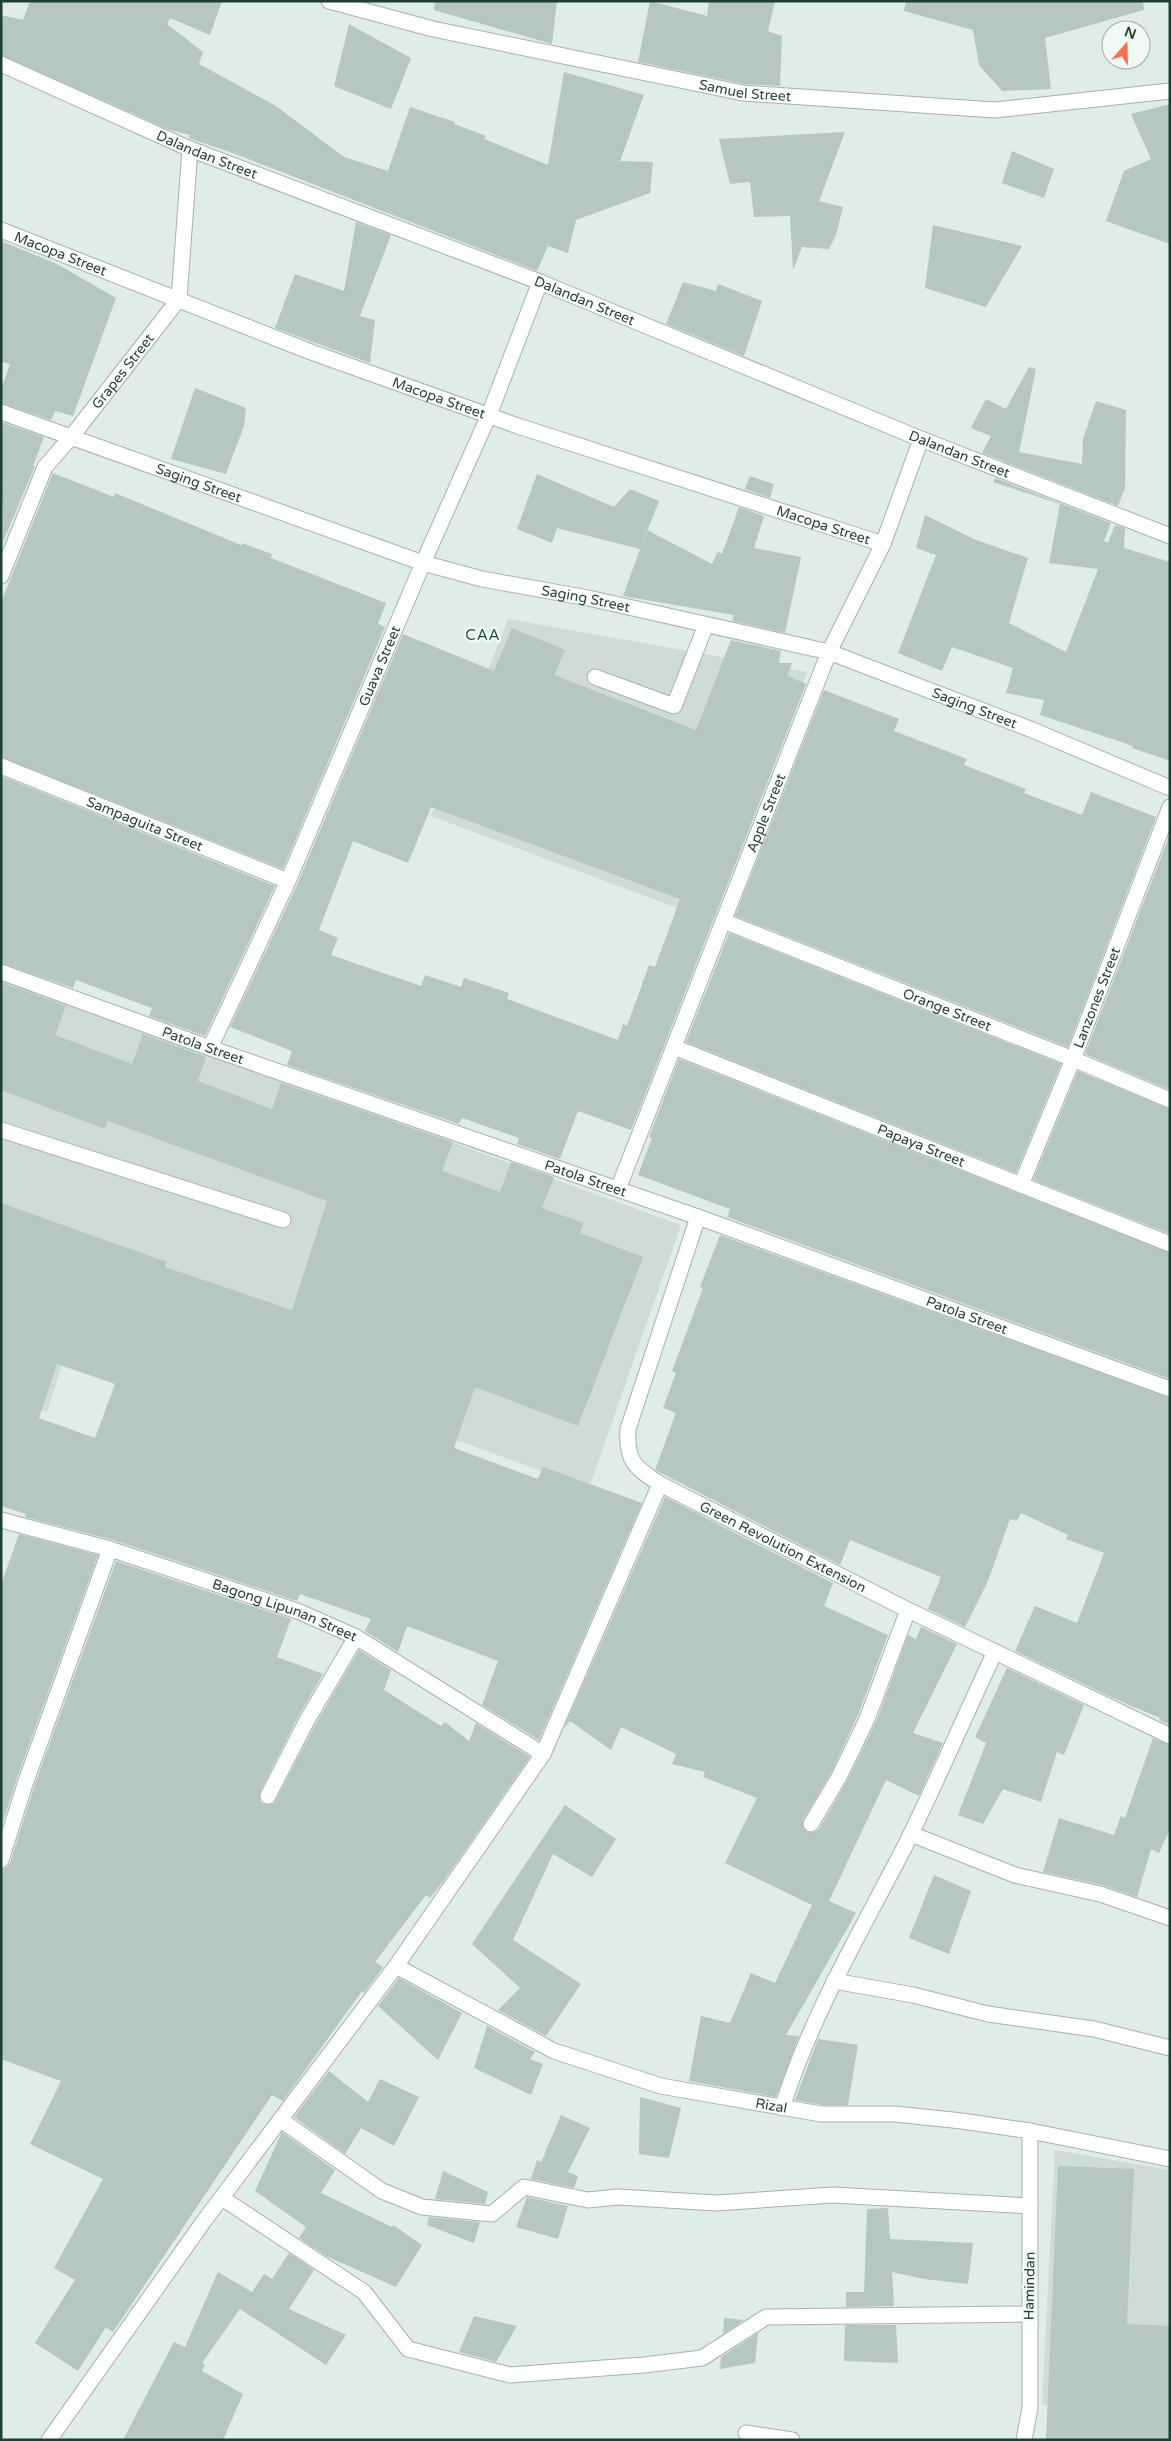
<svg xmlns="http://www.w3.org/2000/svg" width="1171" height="2441" font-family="'Varela Round',sans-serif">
<rect width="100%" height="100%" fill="#e0ece6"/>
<path fill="#cedcd5" d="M 508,619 L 807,672 L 712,921 L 431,816 Z
M 1,979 L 681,1225 L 589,1488 L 81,1304 L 47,1412 L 1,1396 Z
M 1055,2150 L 1170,2170 L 1170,2403 L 1042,2405 Z"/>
<path fill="#b5c7bf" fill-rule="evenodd" d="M 30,1 L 222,1 L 210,35 L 170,18 L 167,24 L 203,52 L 199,64 L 276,106 L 344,157 L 388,171 L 410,107 L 455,122 L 454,124 L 486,136 L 484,139 L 548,165 L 564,72 L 644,95 L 620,161 L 653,162 L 650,193 L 576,220 L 568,253 L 548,246 L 537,271 L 233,153 L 194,140 L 189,138 L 190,135 L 170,130 L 1,55 L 1,15 L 23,20 Z
M 435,1 L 557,1 L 552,44 L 434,10 Z
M 650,1 L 707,16 L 709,1 L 775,1 L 768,31 L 782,36 L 780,86 L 744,84 L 638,62 Z
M 906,1 L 1143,1 L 1144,10 L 1045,38 L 1051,89 L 1002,91 L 979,65 L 973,30 L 904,11 Z
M 349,24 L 411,58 L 391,109 L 334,86 Z
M 1170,104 L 1170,244 L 1106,221 L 1124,171 L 1151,159 L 1131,114 Z
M 845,132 L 819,201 L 843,207 L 836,235 L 829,249 L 802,247 L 793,270 L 790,216 L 754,217 L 750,182 L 730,184 L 719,139 Z
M 1012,151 L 1054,169 L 1044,198 L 1002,183 Z
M 356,222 L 391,235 L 360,316 L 375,320 L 370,363 L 275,328 L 295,274 L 344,291 Z
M 933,225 L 1022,246 L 986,307 L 925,288 Z
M 1,241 L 57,264 L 116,298 L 73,416 L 55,411 L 51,420 L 1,403 L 1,390 L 10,364 L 1,362 Z
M 683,282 L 716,291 L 718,284 L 762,301 L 744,356 L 666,324 Z
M 1029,367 L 1036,369 L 1019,452 L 1082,464 L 1083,439 L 1096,401 L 1126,410 L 1125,488 L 1118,506 L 982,453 L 991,436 L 971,428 L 986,399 L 1006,409 Z
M 195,388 L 246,408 L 244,426 L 226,474 L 171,459 Z
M 1,422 L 44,437 L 33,466 L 35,466 L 3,542 Z
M 53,473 L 114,497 L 115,493 L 241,545 L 242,543 L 272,554 L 271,558 L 386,603 L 378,624 L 385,627 L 283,869 L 1,757 L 1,602 Z
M 537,474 L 614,507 L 630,489 L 659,501 L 640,549 L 557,528 L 552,543 L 517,529 Z
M 750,476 L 774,484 L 770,498 L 745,489 Z
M 995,478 L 1111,523 L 1104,541 L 1108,543 L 1115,525 L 1125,528 L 1124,548 L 1170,562 L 1170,761 L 1132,748 L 1133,746 L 1040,715 L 1044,700 L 1006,693 L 1013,668 L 952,647 L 942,671 L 898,653 L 936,555 L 916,548 L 925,515 L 976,540 L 1028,558 L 1009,623 L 1066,652 L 1098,569 L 1049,563 L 1060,504 L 993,482 Z
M 739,507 L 764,516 L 754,548 L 801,557 L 785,633 L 732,621 L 734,615 L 623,596 L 647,530 L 712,564 L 718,551 L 722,554 Z
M 512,628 L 565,650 L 554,675 L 696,730 L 731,640 L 781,651 L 779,663 L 792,663 L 787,676 L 806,684 L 631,1130 L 578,1111 L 560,1159 L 517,1144 L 519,1138 L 462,1118 L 459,1124 L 287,1065 L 292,1051 L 230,1027 L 297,885 L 403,634 L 494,671 ZM 431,807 L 680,899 L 655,967 L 649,965 L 627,1026 L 623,1024 L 618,1040 L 507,999 L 509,993 L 464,978 L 461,987 L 425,975 L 421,986 L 331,955 L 338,938 L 319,930 L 353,841 L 408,863 Z
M 824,690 L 899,719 L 894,731 L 967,759 L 964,765 L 1026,789 L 1024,793 L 1082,815 L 1091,792 L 1156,817 L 1068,1047 L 735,916 Z
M 1,776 L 275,886 L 205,1036 L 149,1016 L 152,1008 L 76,980 L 73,988 L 1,963 Z
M 1170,834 L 1170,1090 L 1085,1054 Z
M 729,933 L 1061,1064 L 1016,1173 L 686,1042 Z
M 1,982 L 66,1006 L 55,1035 L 132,1064 L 143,1034 L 206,1057 L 198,1081 L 272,1109 L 281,1083 L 453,1142 L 442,1171 L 500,1192 L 511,1162 L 554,1177 L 542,1208 L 583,1223 L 580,1233 L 643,1257 L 578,1426 L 475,1387 L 454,1448 L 538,1479 L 543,1467 L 642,1503 L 539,1740 L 482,1705 L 498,1661 L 407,1626 L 398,1652 L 365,1631 L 371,1619 L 300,1594 L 297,1601 L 113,1540 L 25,1517 L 26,1514 L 1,1506 L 1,1203 L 167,1262 L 165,1267 L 292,1310 L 327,1201 L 108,1121 L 105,1129 L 1,1090 ZM 57,1364 L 115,1384 L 95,1438 L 39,1418 Z
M 679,1059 L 1170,1253 L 1170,1379 L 727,1217 L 730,1209 L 638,1175 L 652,1138 L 649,1137 Z
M 1078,1071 L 1170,1109 L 1170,1234 L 1033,1180 Z
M 720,1235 L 1170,1398 L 1170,1725 L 1159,1720 L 1160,1718 L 1113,1698 L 1015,1651 L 1035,1606 L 1077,1623 L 1104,1553 L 1066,1539 L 1068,1535 L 1021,1513 L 1017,1521 L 1010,1519 L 988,1581 L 965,1627 L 928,1609 L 941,1577 L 850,1540 L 840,1565 L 655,1470 L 676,1413 L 663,1408 L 676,1373 L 672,1371 L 703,1288 L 700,1287 Z
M 665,1497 L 833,1583 L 824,1606 L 888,1635 L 858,1715 L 831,1773 L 803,1820 L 803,1828 L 807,1832 L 815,1832 L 819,1829 L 847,1781 L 876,1722 L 908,1635 L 916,1639 L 921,1627 L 957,1644 L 913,1733 L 943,1743 L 919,1796 L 886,1780 L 829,1901 L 856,1913 L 786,2035 L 799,2036 L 776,2097 L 689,2081 L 701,2016 L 730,2023 L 751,1973 L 775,1983 L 812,1905 L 725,1863 L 757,1798 L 703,1777 L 705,1772 L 672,1764 L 676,1754 L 621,1727 L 611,1750 L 570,1721 L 564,1728 Z
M 19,1534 L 98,1555 L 17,1778 L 1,1828 L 1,1585 Z
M 116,1561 L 291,1619 L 277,1657 L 323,1674 L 298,1717 L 260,1792 L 260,1801 L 264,1804 L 273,1804 L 276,1800 L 314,1727 L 359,1650 L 391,1670 L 384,1690 L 441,1726 L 445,1722 L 469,1741 L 476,1723 L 530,1757 L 443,1882 L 430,1898 L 426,1895 L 375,1962 L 383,1967 L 364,1993 L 362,1991 L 283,2101 L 272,2095 L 113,2332 L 106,2327 L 78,2371 L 35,2343 L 75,2280 L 54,2268 L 103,2179 L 30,2144 L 61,2081 L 1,2059 L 1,1869 L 7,1867 L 10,1863 L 35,1784 Z
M 1007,1668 L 1084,1705 L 1064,1755 L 1057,1752 L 1041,1802 L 1003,1789 L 983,1824 L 958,1815 L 986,1743 L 975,1737 Z
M 1153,1738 L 1170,1745 L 1170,1829 L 1159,1853 L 1151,1849 L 1137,1897 L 1102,1885 L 1043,1872 L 1059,1818 L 1114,1835 L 1121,1816 L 1125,1818 Z
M 565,1805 L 616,1839 L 592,1877 L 553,1854 L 513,1940 L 581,1984 L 546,2036 L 498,2010 L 520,1988 L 472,1944 Z
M 934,1875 L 971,1891 L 949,1954 L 909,1938 Z
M 399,1978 L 462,2013 L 438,2060 L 378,2006 Z
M 487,2026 L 535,2052 L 530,2059 L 543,2064 L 531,2095 L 474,2068 Z
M 818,2039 L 858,2045 L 848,2105 L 822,2105 L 795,2100 Z
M 329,2071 L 368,2102 L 380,2079 L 419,2097 L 394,2146 L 361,2128 L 345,2154 L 294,2117 Z
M 640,2097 L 681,2108 L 669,2158 L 639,2154 Z
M 561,2115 L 590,2128 L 568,2172 L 578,2176 L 574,2188 L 531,2179 L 537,2160 L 541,2162 L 544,2156 L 547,2157 L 544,2155 Z
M 282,2132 L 335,2170 L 321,2193 L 392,2227 L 393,2225 L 422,2245 L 396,2287 L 326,2256 L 299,2238 L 306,2227 L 255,2191 Z
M 1058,2166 L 1134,2169 L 1127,2324 L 1170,2326 L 1170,2440 L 1046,2440 Z
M 443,2171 L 488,2192 L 485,2204 L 435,2199 Z
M 527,2197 L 568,2206 L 558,2239 L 516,2227 Z
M 888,2208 L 890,2239 L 973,2243 L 968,2284 L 924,2279 L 892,2272 L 894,2306 L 846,2307 L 846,2292 L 864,2292 L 867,2209 Z
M 429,2217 L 480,2222 L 474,2243 L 427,2225 Z
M 289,2253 L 314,2270 L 289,2309 L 346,2335 L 326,2365 L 240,2309 L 202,2363 L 205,2365 L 202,2371 L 243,2394 L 223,2440 L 123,2440 L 174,2342 L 185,2347 L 218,2272 L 252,2292 L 264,2274 L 272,2279 Z
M 474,2316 L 517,2326 L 496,2362 L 459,2352 Z
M 724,2318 L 744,2320 L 723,2334 Z
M 845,2325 L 896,2325 L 898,2363 L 844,2361 Z
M 758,2333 L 755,2363 L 720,2369 L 721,2357 Z"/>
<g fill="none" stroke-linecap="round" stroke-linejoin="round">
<g stroke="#a2b4ad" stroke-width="17">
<g id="service">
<path id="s1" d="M 1,64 L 190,149 L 540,282 L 921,439 L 1170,536"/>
<path id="s2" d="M 1,230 L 311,352 L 518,426 L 883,544"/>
<path d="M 423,563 L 489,415 L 540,282"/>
<path id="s3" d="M 1,576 L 45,467 L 72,436 L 179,299 L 190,149"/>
<path d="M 829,652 L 883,544 L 921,439"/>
<path d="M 595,677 L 674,706 L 706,625"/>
<path id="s4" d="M 1,766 L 288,881"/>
<path d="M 1,1130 L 283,1220"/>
<path d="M 746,2433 L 792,2440"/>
</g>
</g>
<g stroke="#a2b4ad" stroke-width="17">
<g id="pedestrian">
<path id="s5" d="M 210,1048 L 288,881 L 423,563"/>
</g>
</g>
<g stroke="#a2b4ad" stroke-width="17">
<g id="minor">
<path id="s6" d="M 329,1 L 433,29 L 743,93 L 995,110 L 1170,91"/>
<path id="s7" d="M 1,412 L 423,563 L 482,579 L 588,598 L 829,652 L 1030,729 L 1170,788"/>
<path id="s8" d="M 723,921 L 1073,1059 L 1170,1100"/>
<path id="s9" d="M 1,972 L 210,1048 L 698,1217 L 1170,1389"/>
<path id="s10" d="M 674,1047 L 1170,1244"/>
<path id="s11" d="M 1021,1185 L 1073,1059 L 1170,807"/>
<path id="s12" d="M 618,1189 L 829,652"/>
<path id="s13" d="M 698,1217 L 628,1429 C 626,1461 634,1467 660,1484 L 908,1610 L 1170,1736"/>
<path id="s14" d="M 1,1520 L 110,1549 L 300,1612 L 356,1637 L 543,1754"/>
<path d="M 268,1796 L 306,1722 L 356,1637"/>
<path d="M 811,1824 L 839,1777 L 867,1719 L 908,1610"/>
<path d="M 911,1834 L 1015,1875 L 1100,1894 L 1170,1918"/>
<path d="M 1,1860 L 26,1781 L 110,1549"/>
<path id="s15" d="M 396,1966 L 554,2051 L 661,2086 L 821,2114 L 895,2114 L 962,2121 L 1030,2131 L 1170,2159"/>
<path d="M 834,1981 L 913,1995 L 988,2014 L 1094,2029 L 1170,2048"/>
<path d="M 782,2108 C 811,2016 860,1933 904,1848 C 936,1784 964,1717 995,1652"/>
<path d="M 281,2120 L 382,2191 L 422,2207 L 492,2214 L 524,2187 L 588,2200 L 618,2197 L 716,2203 L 833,2195 L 1030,2206"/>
<path d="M 222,2198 L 364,2292 L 408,2349 L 510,2375 L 644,2365 L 702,2358 L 766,2317 L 1029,2314"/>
<path d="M 49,2440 L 204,2221 L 396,1966 L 543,1754 L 660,1484"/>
<path d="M 1024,2440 L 1030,2408 L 1030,2131"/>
</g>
</g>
<use href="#service" stroke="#fff" stroke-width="15"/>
<use href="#pedestrian" stroke="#fff" stroke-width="15"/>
<use href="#minor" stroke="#fff" stroke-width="15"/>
</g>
<g text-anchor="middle" stroke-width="5" stroke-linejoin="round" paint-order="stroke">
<g font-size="14" fill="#1f3e34" stroke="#f1f9f4">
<text dy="5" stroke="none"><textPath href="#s6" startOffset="426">Samuel Street</textPath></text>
<text dy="5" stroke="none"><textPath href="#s1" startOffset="225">Dalandan Street</textPath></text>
<text dy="5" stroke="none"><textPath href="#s2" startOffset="64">Macopa Street</textPath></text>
<text dy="5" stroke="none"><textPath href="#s1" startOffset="630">Dalandan Street</textPath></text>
<text dy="5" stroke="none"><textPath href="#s3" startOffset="241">Grapes Street</textPath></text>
<text dy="5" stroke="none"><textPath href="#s2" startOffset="469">Macopa Street</textPath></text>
<text dy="5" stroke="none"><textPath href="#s1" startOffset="1035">Dalandan Street</textPath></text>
<text dy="5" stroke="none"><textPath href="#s7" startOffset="210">Saging Street</textPath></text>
<text dy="5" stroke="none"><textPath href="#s2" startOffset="874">Macopa Street</textPath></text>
<text dy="5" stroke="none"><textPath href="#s7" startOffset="615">Saging Street</textPath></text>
<text dy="5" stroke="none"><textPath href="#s5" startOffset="418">Guava Street</textPath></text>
<text dy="5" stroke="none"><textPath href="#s7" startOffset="1020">Saging Street</textPath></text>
<text dy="5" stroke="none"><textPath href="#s12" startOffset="404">Apple Street</textPath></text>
<text dy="5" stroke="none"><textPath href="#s4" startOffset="155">Sampaguita Street</textPath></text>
<text dy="5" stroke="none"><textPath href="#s11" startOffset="202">Lanzones Street</textPath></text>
<text dy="5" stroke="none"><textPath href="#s8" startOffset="241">Orange Street</textPath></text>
<text dy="5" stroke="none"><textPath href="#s9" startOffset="215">Patola Street</textPath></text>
<text dy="5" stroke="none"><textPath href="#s10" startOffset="266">Papaya Street</textPath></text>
<text dy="5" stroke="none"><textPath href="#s9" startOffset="620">Patola Street</textPath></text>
<text dy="5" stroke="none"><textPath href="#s9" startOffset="1025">Patola Street</textPath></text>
<text dy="5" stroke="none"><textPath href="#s13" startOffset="430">Green Revolution Extension</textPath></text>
<text dy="5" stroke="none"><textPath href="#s14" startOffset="298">Bagong Lipunan Street</textPath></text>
<text dy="5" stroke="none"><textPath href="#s15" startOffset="404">Rizal</textPath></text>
<text transform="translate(1029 2286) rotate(-89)" y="5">Hamindan</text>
</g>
<g font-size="15" letter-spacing="1" fill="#195241" stroke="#f1f9f4">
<text x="483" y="640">CAA</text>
</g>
</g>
<rect width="1171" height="2441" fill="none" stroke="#1f3e34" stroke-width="5"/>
<g transform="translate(1126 45) rotate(20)"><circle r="24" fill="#f1f9f4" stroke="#9daea7"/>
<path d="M0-4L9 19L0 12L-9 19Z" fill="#fe6d4c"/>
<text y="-8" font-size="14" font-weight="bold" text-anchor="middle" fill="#1f3e34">N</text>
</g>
</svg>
